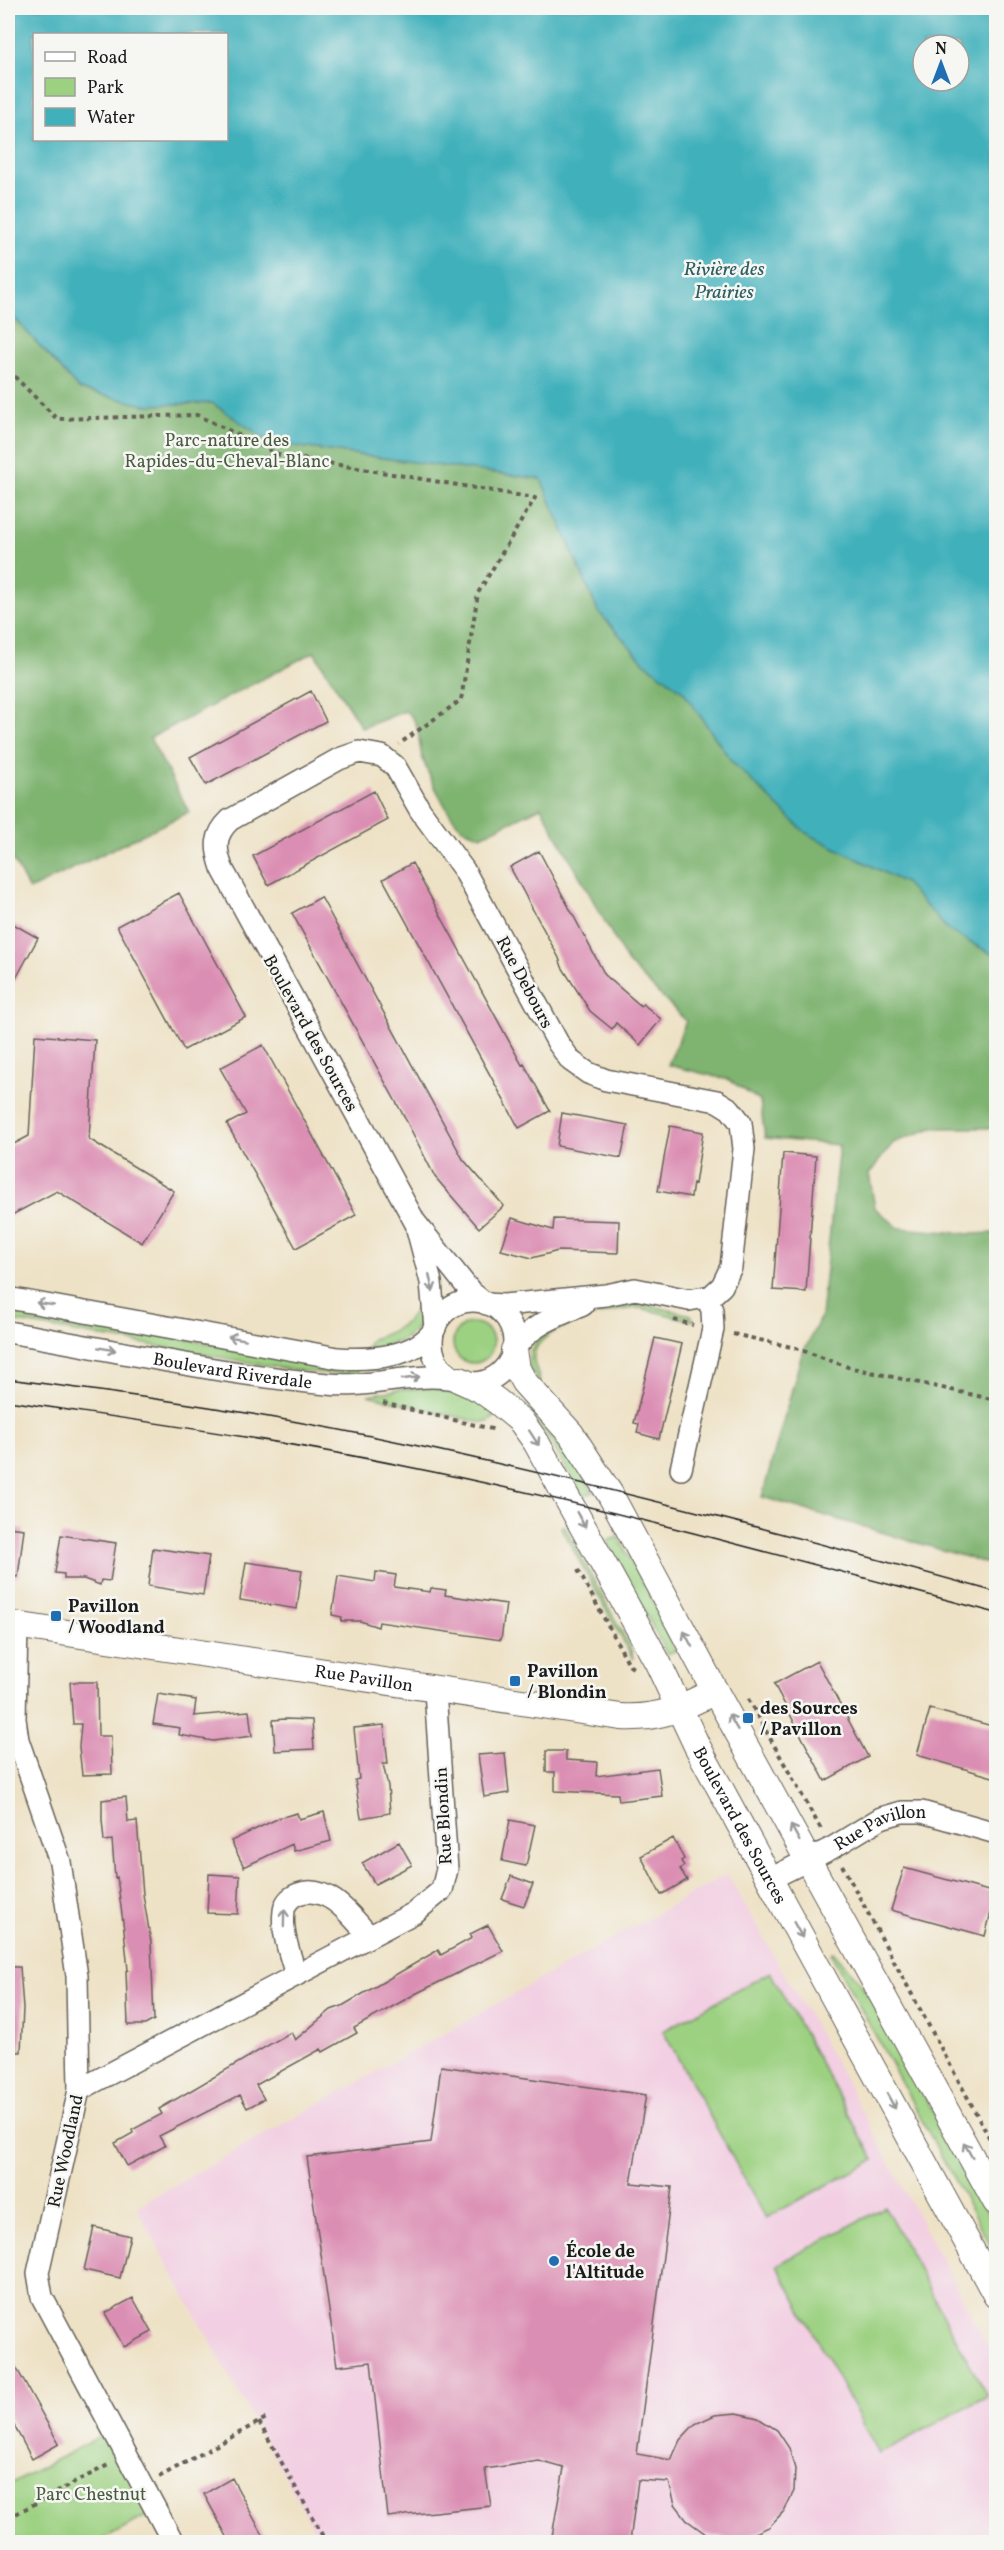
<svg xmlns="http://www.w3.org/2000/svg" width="1004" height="2550" font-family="Vollkorn,serif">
<rect width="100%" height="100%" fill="#f6f6f2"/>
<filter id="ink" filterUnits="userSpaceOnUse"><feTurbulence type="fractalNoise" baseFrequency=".0167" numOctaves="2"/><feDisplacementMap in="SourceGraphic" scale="12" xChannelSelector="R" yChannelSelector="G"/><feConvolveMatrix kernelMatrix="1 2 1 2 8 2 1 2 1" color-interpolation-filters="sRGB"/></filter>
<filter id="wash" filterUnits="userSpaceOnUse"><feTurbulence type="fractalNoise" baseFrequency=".008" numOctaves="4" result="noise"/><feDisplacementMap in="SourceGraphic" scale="24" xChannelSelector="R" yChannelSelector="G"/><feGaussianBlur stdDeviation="1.35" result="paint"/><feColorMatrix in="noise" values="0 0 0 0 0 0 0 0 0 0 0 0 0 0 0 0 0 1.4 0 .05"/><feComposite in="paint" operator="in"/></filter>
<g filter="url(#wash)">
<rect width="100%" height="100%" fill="#eee2c6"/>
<path fill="#f2cfe2" d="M 727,1874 L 844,2078 L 996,2361 L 996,2542 L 321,2542 L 136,2207 Z"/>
<path fill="#9dd182" stroke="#5c764f" stroke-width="1.5" d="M 422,1293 C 428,1337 401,1343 365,1350 L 372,1339 C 398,1331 415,1321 422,1293 Z
M 643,1304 L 690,1315 L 694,1321 L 640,1308 C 616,1308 543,1326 535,1351 C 531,1362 539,1373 540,1383 C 535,1377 530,1371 529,1363 C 525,1324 614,1304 643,1304 Z
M 8,1310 L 358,1368 L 359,1377 L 293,1370 L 8,1320 Z
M453 1343a20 20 0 1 1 40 0a20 20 0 1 1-40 0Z
M 433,1388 L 478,1401 L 497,1414 L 489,1422 L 478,1422 L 368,1395 L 403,1389 Z
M 526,1404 L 572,1454 L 593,1492 L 582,1497 L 548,1437 L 522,1407 Z
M 564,1525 L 631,1649 L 633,1659 L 561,1527 Z
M 618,1537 L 657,1608 L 675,1651 L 667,1654 L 607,1541 Z
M 833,1952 L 860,1983 L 874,2004 L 996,2228 L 996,2256 L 831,1954 Z
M 770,1972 L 874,2160 L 766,2218 L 663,2031 Z
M 885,2207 L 987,2396 L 879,2454 L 777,2265 Z
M 113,2430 L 156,2511 L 97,2542 L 8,2542 L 8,2485 Z"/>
<path fill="#7eb370" stroke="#4d6846" stroke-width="1.5" d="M 8,311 L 79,389 L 144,405 L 212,403 L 271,443 L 541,479 L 598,611 L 644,662 L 683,691 L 732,762 L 806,833 L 905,883 L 949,931 L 996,956 L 996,1128 L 932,1128 L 893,1143 L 869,1174 L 875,1208 L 899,1228 L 971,1234 L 996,1233 L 996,1566 L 762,1497 L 801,1357 L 821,1316 L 839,1145 L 765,1138 L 760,1101 L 729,1080 L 668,1065 L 686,1021 L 628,963 L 541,807 L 481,836 C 475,833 465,831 460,826 C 448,816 424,768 421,752 C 418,736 420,721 405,711 L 362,728 L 314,652 L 150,738 L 189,812 L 29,890 L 8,850 Z"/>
<path fill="#40b0bb" stroke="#2e666c" stroke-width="1.5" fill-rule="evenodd" d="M 8,8 L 996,8 L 996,956 L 949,931 L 905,883 L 806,833 L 732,762 L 683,691 L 644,662 L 598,611 L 541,479 L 271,443 L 212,403 L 144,405 L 79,389 L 8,311 ZM 34,34 L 226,34 L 226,140 L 34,140 ZM 923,45 L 959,45 L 959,81 L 923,81 Z"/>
<g id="blocks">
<path fill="#db8eb3" d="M 311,691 L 326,721 L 206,785 L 190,757 Z
M 374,791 L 388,820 L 268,885 L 253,856 Z
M 539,851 L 605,975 L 641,1006 L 643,1004 L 661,1019 L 640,1045 L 616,1023 L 612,1029 L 590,1011 L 562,967 L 559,958 L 510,867 Z
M 412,863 L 522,1065 L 524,1064 L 550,1111 L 519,1128 L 383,879 Z
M 179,893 L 246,1017 L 184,1050 L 117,926 Z
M 321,897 L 463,1159 L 504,1206 L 479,1228 L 435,1177 L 407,1122 L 292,913 Z
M 8,921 L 38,938 L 8,993 Z
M 35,1035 L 95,1040 L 89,1139 L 174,1191 L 142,1243 L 57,1191 L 8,1217 L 8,1147 L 29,1136 Z
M 263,1045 L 356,1215 L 296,1248 L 227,1124 L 246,1114 L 220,1068 Z
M 562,1113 L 628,1125 L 621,1158 L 557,1146 Z
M 670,1126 L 703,1132 L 695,1184 L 693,1183 L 691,1197 L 658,1191 Z
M 783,1153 L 816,1156 L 806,1292 L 773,1290 Z
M 512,1218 L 553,1230 L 554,1219 L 619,1221 L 618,1253 L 558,1251 L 532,1258 L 501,1250 Z
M 655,1338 L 682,1344 L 659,1439 L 637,1433 L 639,1424 L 634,1423 Z
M 8,1527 L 24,1529 L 18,1577 L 8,1576 Z
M 61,1535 L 116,1543 L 110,1581 L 101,1580 L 100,1585 L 84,1579 L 64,1579 L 64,1574 L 55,1573 Z
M 153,1548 L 209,1556 L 203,1595 L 148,1586 Z
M 246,1562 L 302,1570 L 297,1609 L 240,1600 Z
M 376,1572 L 396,1575 L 394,1587 L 430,1592 L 431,1588 L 446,1590 L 445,1595 L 506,1604 L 501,1640 L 379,1622 L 378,1627 L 360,1621 L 341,1621 L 342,1617 L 332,1615 L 338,1576 L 375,1582 Z
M 817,1661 L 868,1757 L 825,1781 L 774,1684 Z
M 70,1682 L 97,1682 L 98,1736 L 111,1736 L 112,1774 L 82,1775 L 79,1747 L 81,1724 L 73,1724 Z
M 158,1694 L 196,1700 L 194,1716 L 249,1711 L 252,1736 L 213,1741 L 179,1735 L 180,1728 L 153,1724 Z
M 930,1709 L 996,1727 L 996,1778 L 917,1755 Z
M 285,1719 L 312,1720 L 314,1749 L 275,1751 L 273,1720 Z
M 384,1725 L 388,1764 L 383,1764 L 388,1786 L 390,1813 L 361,1818 L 355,1780 L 359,1779 L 354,1728 Z
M 546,1751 L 566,1751 L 566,1760 L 597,1762 L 596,1776 L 658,1768 L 662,1796 L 619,1801 L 618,1794 L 555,1791 L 555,1772 L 546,1772 Z
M 505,1753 L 509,1793 L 484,1797 L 478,1755 Z
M 126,1797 L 128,1822 L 137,1821 L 143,1894 L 151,1942 L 154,2020 L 145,2025 L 128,2025 L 126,1971 L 128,1970 L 124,1930 L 117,1877 L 115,1878 L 112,1840 L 104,1841 L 102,1820 L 102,1800 Z
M 324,1812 L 331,1841 L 294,1851 L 292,1844 L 244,1867 L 231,1841 L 279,1818 L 297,1813 L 299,1819 Z
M 510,1820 L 535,1825 L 526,1866 L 502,1861 Z
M 673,1838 L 684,1859 L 681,1861 L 684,1866 L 680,1869 L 687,1880 L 661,1895 L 641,1856 Z
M 399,1842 L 412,1865 L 375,1884 L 362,1863 Z
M 904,1868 L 996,1893 L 985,1936 L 891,1910 Z
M 209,1874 L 240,1876 L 238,1914 L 207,1913 Z
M 511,1876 L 533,1884 L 524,1906 L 502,1899 Z
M 488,1925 L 503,1951 L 417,1993 L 354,2028 L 357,2033 L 323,2052 L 321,2049 L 256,2085 L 264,2099 L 247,2108 L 240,2095 L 159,2136 L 165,2146 L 127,2166 L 115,2143 L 133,2133 L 132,2130 L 162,2114 L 159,2109 L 291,2032 L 295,2040 L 331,2010 L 342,2006 L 438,1950 L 441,1955 L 472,1938 L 470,1934 Z
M 8,1967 L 20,1967 L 23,2008 L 21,2052 L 8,2052 Z
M 441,2066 L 646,2095 L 631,2183 L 672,2187 L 637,2454 L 671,2460 L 680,2440 L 695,2424 L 715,2415 L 737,2413 L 758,2418 L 777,2430 L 789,2448 L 795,2469 L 794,2491 L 784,2511 L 769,2527 L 749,2536 L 728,2539 L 706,2534 L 688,2521 L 675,2504 L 669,2482 L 638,2480 L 630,2542 L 551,2542 L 564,2468 L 539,2461 L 485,2469 L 491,2506 L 388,2517 L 371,2362 L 337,2366 L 307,2157 L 431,2142 Z
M 94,2227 L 130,2236 L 120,2278 L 84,2270 Z
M 133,2298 L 152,2332 L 124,2347 L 105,2313 Z
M 8,2353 L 59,2444 L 32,2459 L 8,2414 Z
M 232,2478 L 258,2526 L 267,2542 L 230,2542 L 204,2494 Z"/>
</g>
</g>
<g filter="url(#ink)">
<use href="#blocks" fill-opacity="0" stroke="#666158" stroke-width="1.5"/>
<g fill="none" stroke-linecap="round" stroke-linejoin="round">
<g stroke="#666158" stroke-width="24">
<g id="minor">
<path d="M 359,752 L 382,756 L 395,766 L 420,810 L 464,870 L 558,1043 L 571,1061 L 588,1073 L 606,1080 L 717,1101 L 730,1109 L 741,1123 L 744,1149 L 731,1267 L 722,1286 L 711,1296 L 689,1300 L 635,1289 L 606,1295 L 504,1305 L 486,1304 L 471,1292 L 415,1222 L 222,868 C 215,848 214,835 230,820 L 339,759 Z"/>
<path d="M 417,1229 L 431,1282 L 435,1328"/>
<path d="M 8,1298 L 338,1358 C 368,1360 418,1358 435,1328"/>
<circle cx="473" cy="1342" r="41"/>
<path id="s1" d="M 8,1332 C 114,1350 221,1374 328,1384 C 373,1389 416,1370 460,1380"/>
<path d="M 514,1350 C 529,1325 558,1316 583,1305"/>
<path d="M 681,1469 L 713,1329 L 712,1310 L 707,1298"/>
<path d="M 17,1626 L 15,1719 L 18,1740 L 60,1862 L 77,1976 L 79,2090 L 38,2273 L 42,2297 L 173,2542"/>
<path id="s2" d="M 770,1879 L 832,1848 L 881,1818 L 902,1812 L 922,1812 L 996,1833"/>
<path d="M 296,1975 C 290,1954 281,1932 284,1911 C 285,1903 290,1897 298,1894 C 328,1883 352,1917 369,1936"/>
<path d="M 79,2090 L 414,1913 L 442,1890 L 447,1869 L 435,1690"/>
</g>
</g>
<g stroke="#666158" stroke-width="28">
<g id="tertiary">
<path d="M 514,1350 L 517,1369 L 524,1382 L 571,1434 L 610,1494 L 715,1691 L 996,2202"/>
<path id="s3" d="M 460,1380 L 480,1389 L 498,1402 L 521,1421 L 536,1442 L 658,1663 L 697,1746 L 996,2295"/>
<path id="s4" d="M 8,1624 L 621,1717 C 660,1719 682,1708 715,1691"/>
</g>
</g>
<path stroke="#666158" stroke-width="4" stroke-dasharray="4.5 4.5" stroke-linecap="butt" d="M 8,370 L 57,419 L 197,415 L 280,455 L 535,498 L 478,593 L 461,700 L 399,744
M 674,1320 L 693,1325
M 733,1334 L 796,1348 L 848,1367 L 996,1400
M 383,1403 L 496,1430
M 578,1570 L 630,1666 L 635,1669
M 748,1699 L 821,1829
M 842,1865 L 996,2150
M 259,2422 L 326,2542
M 159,2477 L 268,2417
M 8,2518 L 110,2464"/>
<use href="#minor" stroke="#fff" stroke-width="21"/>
<use href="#tertiary" stroke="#fff" stroke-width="26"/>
<path stroke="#1c1c1c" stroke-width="1.5" d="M 8,1379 C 142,1396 276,1415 409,1444 C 607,1486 802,1538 996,1592
M 8,1401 C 140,1421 273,1439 404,1466 C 604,1506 800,1561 996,1613"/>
</g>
<defs><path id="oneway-shaft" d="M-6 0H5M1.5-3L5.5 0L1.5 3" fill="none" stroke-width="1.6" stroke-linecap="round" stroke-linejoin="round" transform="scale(1.5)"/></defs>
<g stroke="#999">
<use href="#oneway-shaft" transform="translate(431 1283) rotate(78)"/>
<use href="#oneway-shaft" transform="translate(45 1304) rotate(-171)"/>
<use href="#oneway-shaft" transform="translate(237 1338) rotate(-170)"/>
<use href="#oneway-shaft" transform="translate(107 1349) rotate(10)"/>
<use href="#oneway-shaft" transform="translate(411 1378) rotate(-8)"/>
<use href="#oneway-shaft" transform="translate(534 1438) rotate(57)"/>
<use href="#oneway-shaft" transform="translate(581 1520) rotate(61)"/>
<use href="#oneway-shaft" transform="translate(688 1639) rotate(-118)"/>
<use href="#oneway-shaft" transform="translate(733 1722) rotate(-120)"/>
<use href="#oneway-shaft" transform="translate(795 1833) rotate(-119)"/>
<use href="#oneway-shaft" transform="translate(284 1918) rotate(-89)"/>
<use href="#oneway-shaft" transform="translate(798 1930) rotate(61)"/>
<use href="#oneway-shaft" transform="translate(891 2101) rotate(61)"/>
<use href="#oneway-shaft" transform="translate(968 2150) rotate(-119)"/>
</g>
</g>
<g fill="#1f6fb2" stroke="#f6f6f2" stroke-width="2">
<rect x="50" y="1610" width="12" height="12" rx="3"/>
<rect x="509" y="1675" width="12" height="12" rx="3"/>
<rect x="742" y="1712" width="12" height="12" rx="3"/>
<circle cx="554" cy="2261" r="6"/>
</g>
<g text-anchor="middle" stroke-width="5" stroke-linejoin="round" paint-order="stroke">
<g font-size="18" fill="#495b40" stroke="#f6f6f2">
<text x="227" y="446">Parc-nature des<tspan x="227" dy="21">Rapides-du-Cheval-Blanc</tspan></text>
<text x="91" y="2500">Parc Chestnut</text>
</g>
<g font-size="18" fill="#1c1c1c" stroke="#f6f6f2">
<text transform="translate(525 982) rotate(62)" y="6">Rue Debours</text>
<text transform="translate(311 1033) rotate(61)" y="6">Boulevard des Sources</text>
<text dy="6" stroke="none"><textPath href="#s1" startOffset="228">Boulevard Riverdale</textPath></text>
<text dy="6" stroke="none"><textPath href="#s4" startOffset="360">Rue Pavillon</textPath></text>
<text transform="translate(443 1816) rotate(-93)" y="6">Rue Blondin</text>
<text dy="6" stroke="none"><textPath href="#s3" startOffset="534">Boulevard des Sources</textPath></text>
<text dy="6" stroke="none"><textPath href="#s2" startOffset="123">Rue Pavillon</textPath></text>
<text transform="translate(65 2151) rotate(-78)" y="6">Rue Woodland</text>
</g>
<g font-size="18" font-weight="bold" fill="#1c1c1c" stroke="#f6f6f2" text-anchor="start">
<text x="68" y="1612">Pavillon<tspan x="68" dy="21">/ Woodland</tspan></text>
<text x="527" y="1677">Pavillon<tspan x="527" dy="21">/ Blondin</tspan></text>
<text x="760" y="1714">des Sources<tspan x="760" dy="21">/ Pavillon</tspan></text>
<text x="566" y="2257">École de<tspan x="566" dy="21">l'Altitude</tspan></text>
</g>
<g font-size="20" font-style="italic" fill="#2c5f64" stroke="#f6f6f2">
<text x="724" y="275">Rivière des<tspan x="724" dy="23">Prairies</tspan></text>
</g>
</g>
<rect width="1004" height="2550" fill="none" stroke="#f6f6f2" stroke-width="30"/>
<rect x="33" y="33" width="195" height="108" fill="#f6f6f2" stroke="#9f9f9c" stroke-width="1.5"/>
<rect x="45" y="52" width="30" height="9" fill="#ffffff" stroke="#9f9f9c" stroke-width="1.5"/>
<text x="87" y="63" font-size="18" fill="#1c1c1c">Road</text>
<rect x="45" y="78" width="30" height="18" fill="#9dd182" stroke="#9f9f9c" stroke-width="1.5"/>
<text x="87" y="93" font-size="18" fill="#1c1c1c">Park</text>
<rect x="45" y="108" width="30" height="18" fill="#40b0bb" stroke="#9f9f9c" stroke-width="1.5"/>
<text x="87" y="123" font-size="18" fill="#1c1c1c">Water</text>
<g transform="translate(941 63)"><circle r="28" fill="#f6f6f2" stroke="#9f9f9c" stroke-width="1.5"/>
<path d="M0-4.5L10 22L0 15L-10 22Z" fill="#1f6fb2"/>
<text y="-9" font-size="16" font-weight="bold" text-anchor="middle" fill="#1c1c1c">N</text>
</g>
</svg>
